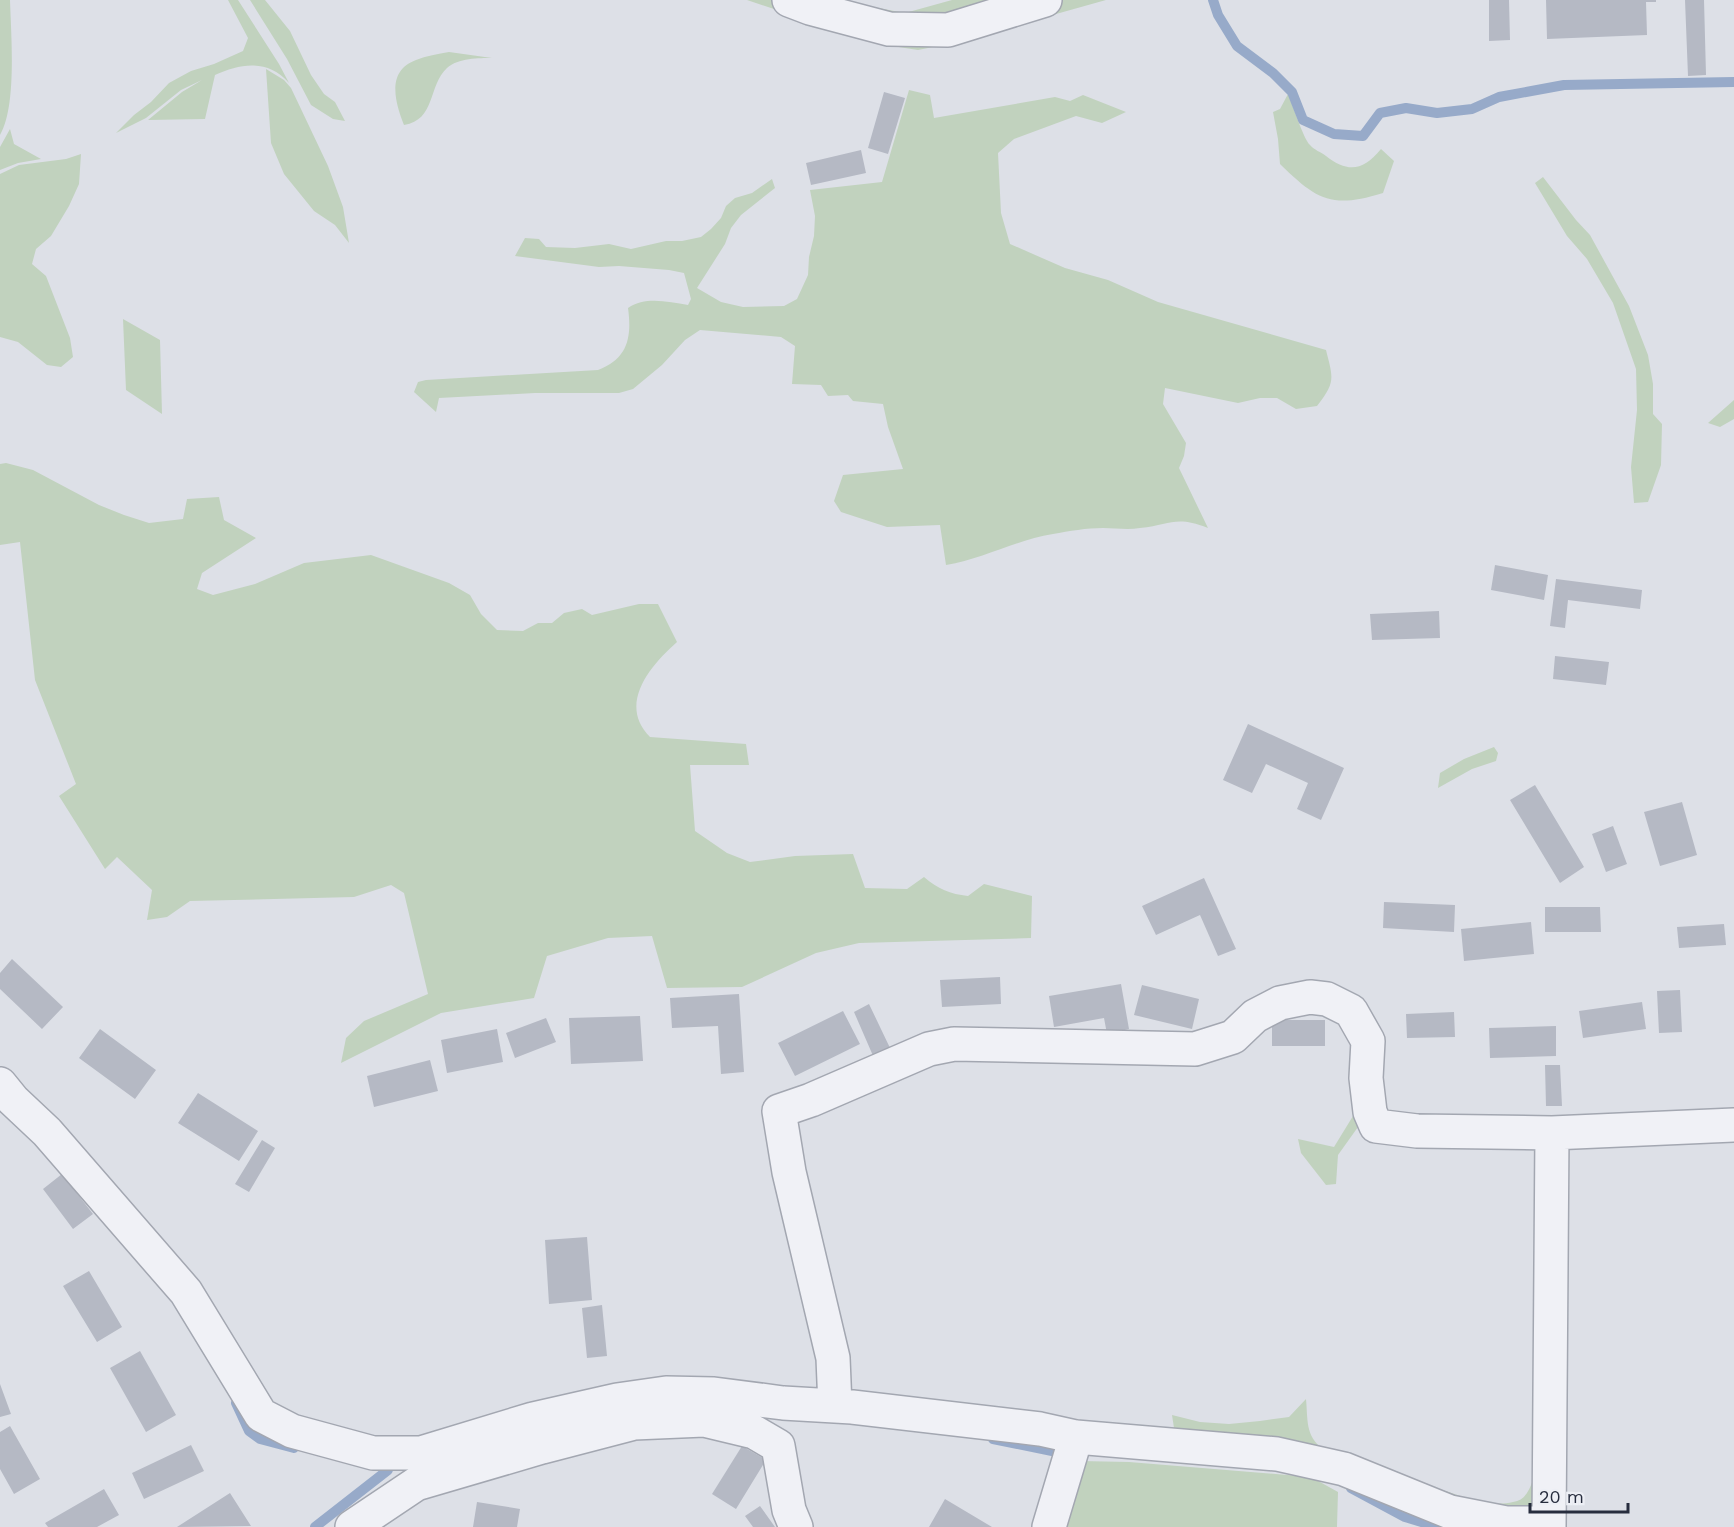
<svg xmlns="http://www.w3.org/2000/svg" width="1734" height="1527" font-family="'Work Sans',sans-serif">
<rect width="100%" height="100%" fill="#dde0e7"/>
<path fill="#c1d2be" d="M 0,0 L 10,0 C 11,35 17,106 0,135 Z
M 228,0 L 238,0 L 279,64 L 289,83 C 268,59 241,63 215,75 L 205,119 L 148,120 L 182,92 L 202,80 L 181,90 L 146,118 L 116,133 L 134,115 L 151,102 L 169,83 L 191,71 L 214,64 L 243,51 L 248,38 Z
M 250,0 L 265,0 L 290,31 L 311,75 L 324,94 L 335,102 L 345,121 L 333,119 L 311,105 L 287,59 Z
M 747,0 L 774,0 L 888,34 L 1060,0 L 1106,0 L 953,43 L 918,50 L 879,44 Z
M 836,0 L 905,13 L 952,0 L 1028,0 L 918,24 Z
M 449,52 L 492,58 C 479,58 458,58 447,68 C 428,85 436,120 404,125 C 395,102 386,71 416,60 C 426,56 438,54 449,52 Z
M 266,69 L 284,80 L 291,88 L 301,109 L 328,166 L 343,207 L 349,243 L 335,225 L 314,211 L 284,174 L 271,143 Z
M 909,90 L 930,95 L 934,118 L 1055,97 L 1070,101 L 1083,95 L 1126,112 L 1102,123 L 1076,116 L 1014,139 L 998,153 L 1001,213 L 1010,244 L 1065,268 L 1108,280 L 1158,302 L 1326,350 C 1333,378 1336,382 1317,406 L 1296,409 L 1277,398 L 1260,398 L 1238,403 L 1165,388 L 1163,404 L 1186,443 L 1184,456 L 1179,468 L 1208,528 C 1175,515 1171,525 1140,528 C 1128,530 1115,528 1103,528 C 1087,528 1069,531 1053,534 C 1016,540 983,559 946,565 L 940,525 L 887,527 L 841,512 L 834,501 L 843,475 L 903,469 L 888,427 L 883,404 L 853,401 L 848,395 L 828,396 L 821,385 L 792,384 L 795,346 L 781,337 L 700,330 L 685,340 L 662,365 L 633,389 L 619,393 L 535,393 L 439,398 L 436,412 L 414,392 L 418,382 L 426,380 L 598,370 C 628,359 632,337 628,308 C 646,296 668,302 688,305 L 691,299 L 684,273 L 669,270 L 619,266 L 599,267 L 515,256 L 525,238 L 539,239 L 546,247 L 575,248 L 609,244 L 631,249 L 666,241 L 682,241 L 701,237 L 711,229 L 721,218 L 726,206 L 735,198 L 752,193 L 772,179 L 775,188 L 741,215 L 731,228 L 725,244 L 697,288 L 721,302 L 743,307 L 784,306 L 797,299 L 808,275 L 809,257 L 814,236 L 815,216 L 810,190 L 882,182 Z
M 1288,94 C 1293,105 1303,138 1310,145 C 1314,150 1321,152 1326,156 C 1348,173 1363,171 1381,149 L 1394,161 L 1383,193 C 1331,209 1317,200 1280,164 L 1278,139 L 1273,112 L 1280,109 Z
M 10,129 L 14,144 L 41,159 L 18,163 L 0,170 L 0,147 Z
M 81,154 L 79,184 L 69,206 L 51,236 L 36,249 L 32,264 L 46,276 L 70,338 L 73,357 L 61,367 L 47,365 L 18,342 L 0,337 L 0,174 L 19,165 L 66,159 Z
M 1543,177 L 1576,220 L 1590,235 L 1629,306 L 1648,355 L 1653,384 L 1653,414 L 1662,424 L 1661,465 L 1648,502 L 1634,503 L 1631,467 L 1637,410 L 1636,369 L 1613,303 L 1587,259 L 1567,236 L 1535,183 Z
M 123,319 L 160,340 L 162,414 L 126,390 Z
M 1734,400 L 1734,419 L 1720,427 L 1708,423 Z
M 6,463 L 33,470 L 99,505 L 124,515 L 149,523 L 183,519 L 187,499 L 219,497 L 224,520 L 256,538 L 202,573 L 197,589 L 213,595 L 255,584 L 304,563 L 371,555 L 449,583 L 470,595 L 481,614 L 497,630 L 523,631 L 538,623 L 552,623 L 564,613 L 582,609 L 592,615 L 639,604 L 658,604 L 677,642 C 651,665 617,704 650,737 L 746,744 L 749,765 L 690,765 L 695,831 L 727,853 L 750,862 L 795,856 L 853,854 L 865,888 L 907,889 L 924,877 C 938,889 950,894 968,896 L 984,884 L 1032,896 L 1031,938 L 859,943 L 816,953 L 742,987 L 667,988 L 652,936 L 608,938 L 547,956 L 534,998 L 441,1013 L 341,1063 L 346,1038 L 364,1021 L 428,994 L 404,893 L 391,885 L 354,897 L 190,901 L 167,917 L 147,920 L 152,890 L 117,857 L 105,869 L 59,796 L 76,784 L 35,680 L 20,542 L 0,545 L 0,464 Z
M 1494,747 L 1498,753 L 1496,761 L 1472,769 L 1438,788 L 1440,773 L 1464,759 Z
M 1353,1116 L 1358,1127 L 1338,1155 L 1336,1184 L 1326,1185 L 1301,1153 L 1298,1139 L 1334,1147 Z
M 1306,1399 C 1308,1419 1305,1436 1323,1449 C 1360,1462 1398,1476 1436,1488 C 1459,1495 1488,1508 1513,1502 C 1525,1500 1529,1491 1533,1480 L 1540,1484 L 1531,1518 L 1072,1421 L 1174,1428 L 1172,1415 L 1200,1422 L 1229,1424 L 1260,1421 L 1289,1417 Z
M 1080,1461 L 1129,1462 L 1311,1477 L 1338,1492 L 1337,1527 L 1061,1527 Z"/>
<g fill="none" stroke-linecap="round" stroke-linejoin="round">
<path stroke="#97aac9" stroke-width="10" d="M 1213,0 L 1218,15 L 1237,46 L 1273,73 L 1292,92 L 1303,120 L 1334,134 L 1363,136 L 1380,113 L 1406,108 L 1437,113 L 1472,109 L 1499,97 L 1564,85 L 1734,82
M 236,1403 L 249,1431 L 260,1439 L 294,1448
M 993,1439 L 1057,1452
M 1351,1488 L 1405,1517 L 1438,1527
M 315,1527 L 388,1470"/>
</g>
<path fill="#b5b9c4" d="M 1489,0 L 1509,0 L 1510,40 L 1489,41 Z
M 1546,0 L 1656,0 L 1656,2 L 1646,2 L 1647,35 L 1547,39 Z
M 1685,0 L 1704,0 L 1706,75 L 1688,76 Z
M 884,92 L 905,98 L 888,154 L 868,148 Z
M 861,150 L 866,173 L 811,185 L 806,163 Z
M 1495,565 L 1548,575 L 1544,600 L 1491,590 Z
M 1556,579 L 1642,590 L 1640,609 L 1568,600 L 1565,628 L 1550,626 Z
M 1439,611 L 1440,638 L 1372,640 L 1370,614 Z
M 1555,656 L 1609,662 L 1606,685 L 1553,679 Z
M 1248,724 L 1344,768 L 1321,820 L 1297,809 L 1308,783 L 1266,764 L 1252,793 L 1223,780 Z
M 1535,785 L 1584,867 L 1560,883 L 1510,800 Z
M 1682,802 L 1697,855 L 1660,866 L 1644,812 Z
M 1613,826 L 1627,864 L 1606,872 L 1592,834 Z
M 1204,878 L 1236,949 L 1218,956 L 1200,915 L 1156,935 L 1142,906 Z
M 1384,902 L 1455,905 L 1454,932 L 1383,928 Z
M 1545,907 L 1600,907 L 1601,932 L 1545,932 Z
M 1531,922 L 1534,954 L 1464,961 L 1461,929 Z
M 1724,924 L 1726,945 L 1679,948 L 1677,927 Z
M 12,959 L 63,1007 L 42,1029 L 0,989 L 0,973 Z
M 1000,977 L 1001,1004 L 942,1007 L 940,980 Z
M 1121,984 L 1129,1029 L 1107,1034 L 1104,1018 L 1054,1027 L 1049,996 Z
M 1142,985 L 1199,999 L 1192,1029 L 1134,1015 Z
M 1680,990 L 1682,1032 L 1659,1033 L 1657,991 Z
M 739,994 L 744,1072 L 721,1074 L 718,1026 L 672,1028 L 670,998 Z
M 1642,1002 L 1646,1029 L 1583,1038 L 1579,1011 Z
M 869,1004 L 891,1050 L 874,1058 L 854,1012 Z
M 843,1011 L 860,1044 L 795,1076 L 778,1043 Z
M 1454,1012 L 1455,1037 L 1407,1038 L 1406,1014 Z
M 640,1016 L 643,1061 L 571,1064 L 569,1018 Z
M 546,1018 L 556,1042 L 515,1058 L 506,1033 Z
M 1272,1020 L 1325,1020 L 1325,1046 L 1272,1046 Z
M 1556,1026 L 1556,1056 L 1490,1058 L 1489,1028 Z
M 100,1029 L 156,1070 L 135,1099 L 79,1058 Z
M 497,1029 L 503,1062 L 447,1073 L 441,1040 Z
M 430,1060 L 438,1091 L 374,1107 L 367,1076 Z
M 1545,1065 L 1560,1065 L 1562,1106 L 1546,1106 Z
M 198,1093 L 258,1131 L 239,1161 L 178,1123 Z
M 262,1140 L 275,1148 L 249,1192 L 235,1184 Z
M 62,1174 L 93,1214 L 73,1229 L 43,1189 Z
M 587,1237 L 592,1300 L 549,1304 L 545,1240 Z
M 89,1271 L 122,1327 L 97,1342 L 63,1286 Z
M 602,1305 L 607,1356 L 587,1358 L 582,1308 Z
M 140,1351 L 176,1415 L 146,1432 L 110,1368 Z
M 0,1384 L 11,1414 L 0,1417 Z
M 10,1426 L 40,1479 L 14,1494 L 0,1469 L 0,1432 Z
M 191,1445 L 204,1471 L 144,1499 L 132,1473 Z
M 742,1446 L 766,1460 L 736,1509 L 712,1494 Z
M 104,1489 L 119,1515 L 97,1527 L 48,1527 L 45,1523 Z
M 230,1493 L 251,1526 L 177,1527 Z
M 945,1499 L 992,1527 L 929,1527 Z
M 477,1502 L 520,1509 L 517,1527 L 473,1527 Z
M 760,1506 L 775,1527 L 753,1527 L 745,1516 Z"/>
<g fill="none" stroke-linecap="round" stroke-linejoin="round">
<g stroke="#a3a7b1" stroke-width="36">
<path id="minor" d="M 789,0 L 810,8 L 889,29 L 948,30 L 1045,0
M 0,1084 L 13,1100 L 47,1132 L 186,1292 L 261,1415 L 292,1431 L 373,1453 L 421,1453 L 533,1419 L 617,1400 L 666,1393 L 714,1394 L 783,1403 L 852,1407 L 1040,1429 L 1076,1437 L 1277,1454 L 1344,1469 L 1450,1512 L 1506,1523 L 1548,1523
M 835,1406 L 833,1358 L 789,1172 L 779,1111 L 811,1100 L 929,1049 L 954,1044 L 1195,1049 L 1233,1037 L 1255,1016 L 1280,1003 L 1310,997 L 1327,999 L 1351,1011 L 1368,1041 L 1366,1078 L 1370,1112 L 1376,1126 L 1417,1131 L 1552,1133 L 1734,1125
M 352,1527 L 416,1484 L 542,1447 L 634,1423 L 704,1420 L 754,1432 L 778,1446 L 789,1510 L 796,1527
M 1049,1527 L 1076,1437
M 1549,1527 L 1552,1133"/>
</g>
<use href="#minor" stroke="#f0f1f6" stroke-width="33"/>
</g>
<path d="M1530 1503v9h98v-9" fill="none" stroke="#272d3e" stroke-width="3"/>
<text x="1539" y="1503" font-size="18" fill="#272d3e" stroke="#edeff5" stroke-width="4.5" paint-order="stroke">20 m</text>
</svg>
